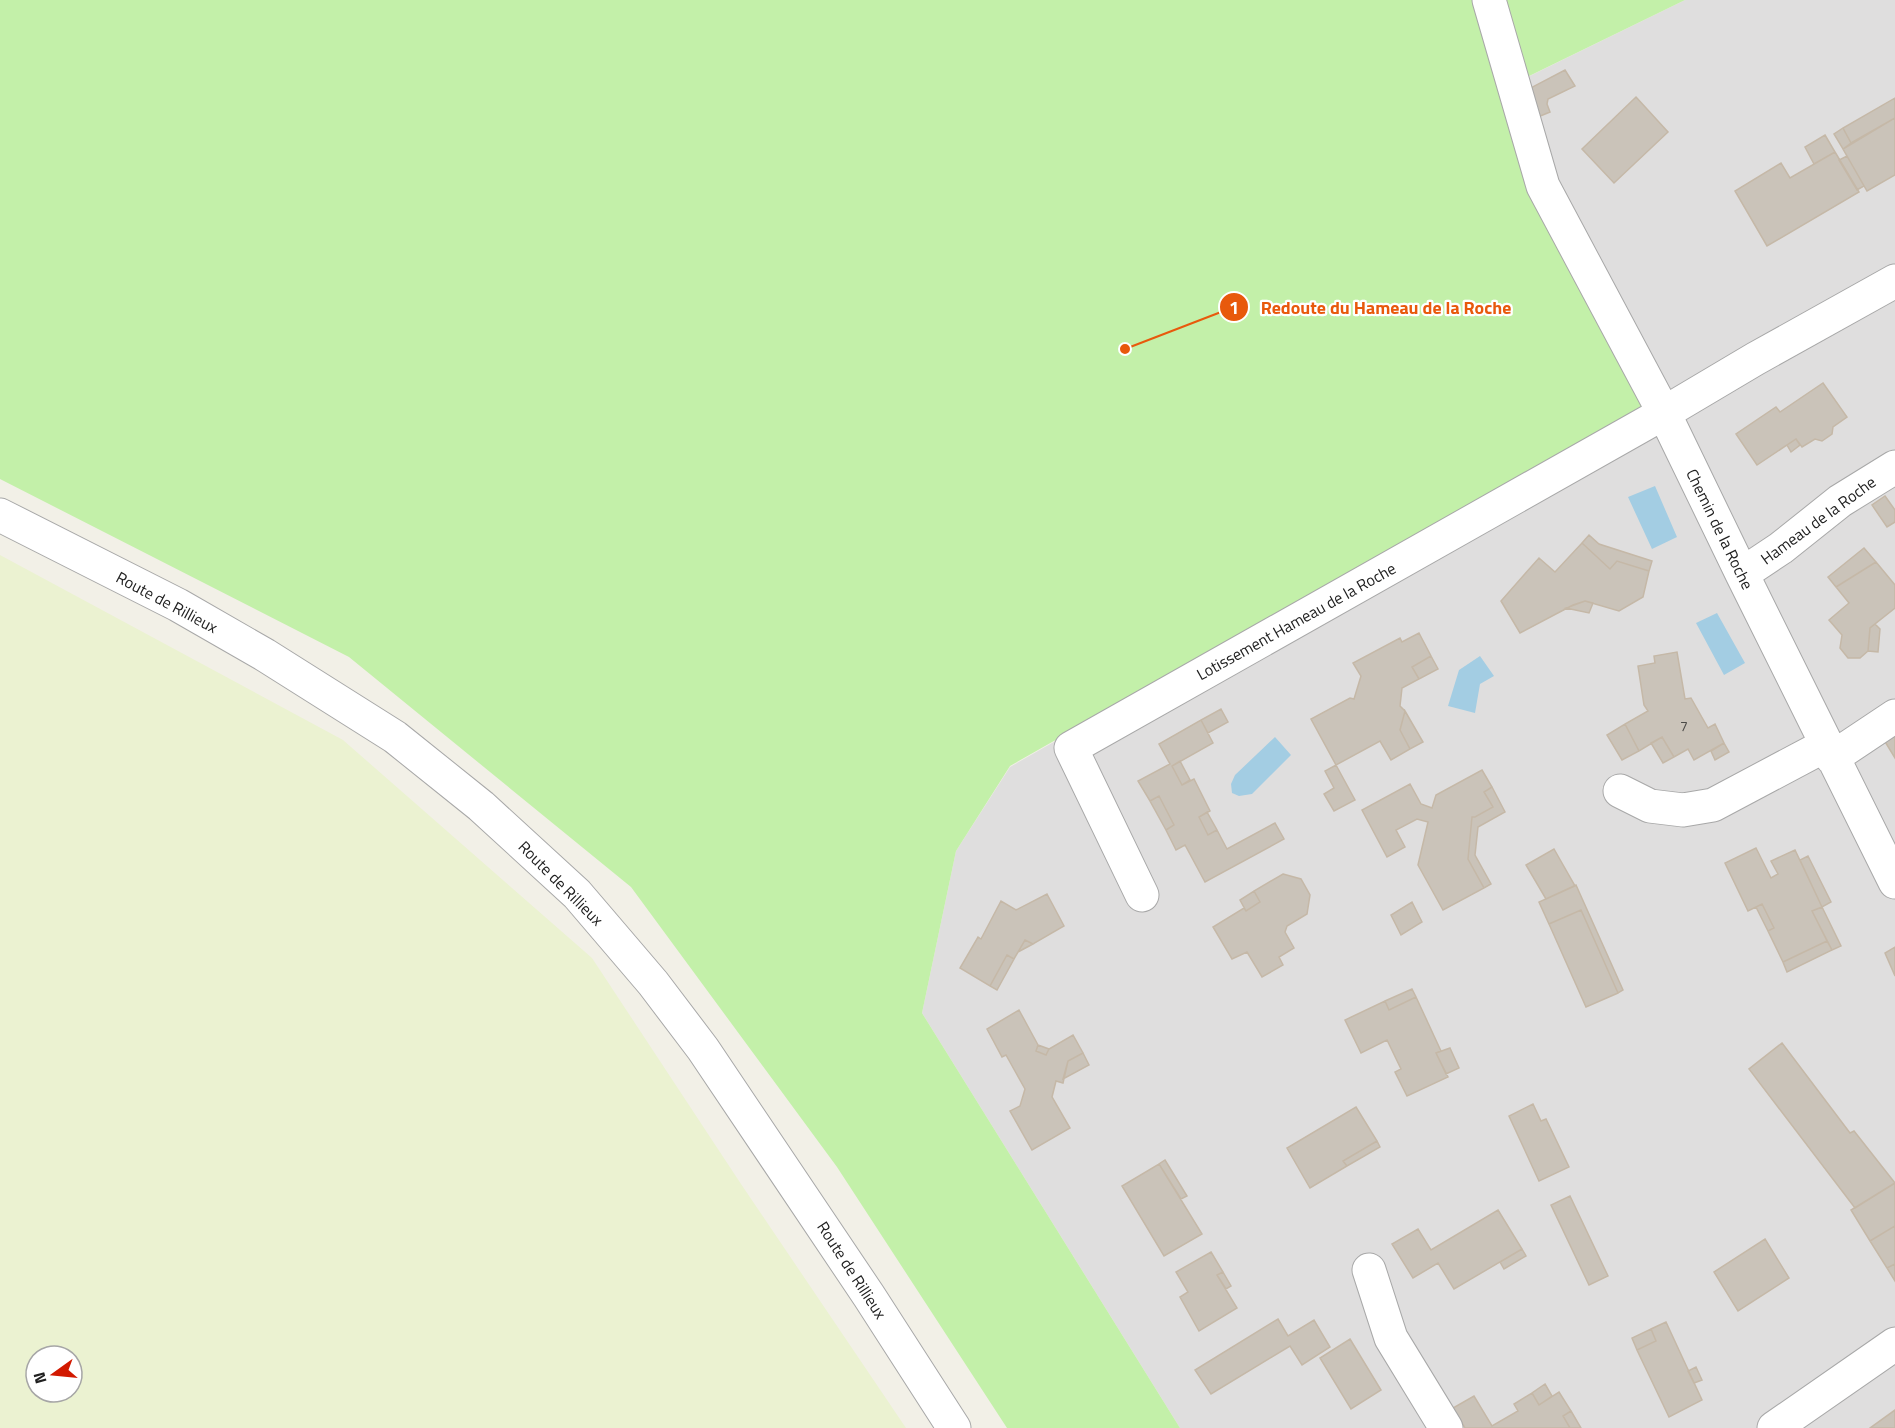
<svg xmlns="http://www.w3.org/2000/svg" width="1895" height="1428" font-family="'Titillium Web',sans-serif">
<rect width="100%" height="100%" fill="#f2f0e7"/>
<path fill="#dfdede" d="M 1685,0 L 1895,0 L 1895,1428 L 1180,1428 L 922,1013 L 956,851 L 1010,767 L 1645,405 L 1503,89 Z"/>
<path fill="#ebf2d1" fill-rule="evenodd" d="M 0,555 L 343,740 L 592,958 L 741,1184 L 906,1428 L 0,1428 ZM 36,1356 L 72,1356 L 72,1392 L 36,1392 Z"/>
<path fill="#c3f0a9" d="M 0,0 L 1476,0 L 1645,405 L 1010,766 L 956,851 L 922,1013 L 1180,1428 L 1007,1428 L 837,1167 L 631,887 L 349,657 L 0,479 Z
M 1502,0 L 1685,0 L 1523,79 Z"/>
<path fill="#a3cde3" d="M 1655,486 L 1677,537 L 1652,549 L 1628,497 Z
M 1717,613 L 1745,663 L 1724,675 L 1696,623 Z
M 1480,656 L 1494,676 L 1480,684 L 1475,713 L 1448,706 L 1459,670 Z
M 1275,737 L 1291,755 L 1252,794 L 1239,796 L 1232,793 L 1231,784 L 1235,775 Z"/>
<path fill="#cac3b9" stroke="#c5b8a7" stroke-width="1.5" d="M 1565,70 L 1575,86 L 1548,99 L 1547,104 L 1550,112 L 1533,119 L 1523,92 Z
M 1636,97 L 1668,132 L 1614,183 L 1582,149 Z
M 1895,98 L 1895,118 L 1851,143 L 1843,128 Z
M 1895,118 L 1895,175 L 1867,191 L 1843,149 Z
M 1843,128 L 1851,143 L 1843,149 L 1834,134 Z
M 1825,135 L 1835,152 L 1814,164 L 1805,147 Z
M 1835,152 L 1859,192 L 1767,246 L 1735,191 L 1781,163 L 1790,178 Z
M 1847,156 L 1864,186 L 1857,190 L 1839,160 Z
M 1823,383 L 1847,417 L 1833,427 L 1832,434 L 1822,441 L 1815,439 L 1802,447 L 1796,439 L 1757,465 L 1736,434 L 1776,407 L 1780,412 Z
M 1796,439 L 1800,445 L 1791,452 L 1787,445 Z
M 1885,496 L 1895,510 L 1895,522 L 1887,527 L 1872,505 Z
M 1589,535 L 1599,544 L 1652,561 L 1649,571 L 1617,561 L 1610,569 L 1582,543 Z
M 1582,543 L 1610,569 L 1617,561 L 1649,571 L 1643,597 L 1619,611 L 1585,601 L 1573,605 L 1520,633 L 1501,601 L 1539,558 L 1555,572 Z
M 1864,548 L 1876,562 L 1836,587 L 1828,577 Z
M 1876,562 L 1895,585 L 1895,608 L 1870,628 L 1868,651 L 1860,658 L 1848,658 L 1840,648 L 1842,635 L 1829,620 L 1849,603 L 1836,587 Z
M 1585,601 L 1593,603 L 1589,613 L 1566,608 Z
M 1875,624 L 1880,629 L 1878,652 L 1868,651 L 1870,628 Z
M 1419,633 L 1431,656 L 1412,667 L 1419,679 L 1402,688 L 1400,706 L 1405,711 L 1400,730 L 1410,749 L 1391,760 L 1380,741 L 1336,765 L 1311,719 L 1350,698 L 1354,699 L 1361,676 L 1353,663 L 1400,638 L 1402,642 Z
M 1677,652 L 1685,699 L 1691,698 L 1708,728 L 1715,724 L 1724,743 L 1694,760 L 1688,749 L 1674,757 L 1662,737 L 1639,751 L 1625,724 L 1648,711 L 1644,705 L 1638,666 L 1655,663 L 1654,656 Z
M 1431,656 L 1438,669 L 1419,679 L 1412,667 Z
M 1221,709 L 1228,722 L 1208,733 L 1201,720 Z
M 1405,711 L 1423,742 L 1410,749 L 1400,730 Z
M 1201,720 L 1213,743 L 1172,766 L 1182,785 L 1194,779 L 1210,811 L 1199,817 L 1208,835 L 1217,830 L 1227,849 L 1275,823 L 1284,839 L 1205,882 L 1185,845 L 1176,850 L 1166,830 L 1174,825 L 1159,796 L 1150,801 L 1138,781 L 1170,764 L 1159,744 Z
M 1625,724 L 1639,751 L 1622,760 L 1607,735 Z
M 1895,733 L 1895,758 L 1884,740 Z
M 1662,737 L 1674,757 L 1663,763 L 1651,743 Z
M 1724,743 L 1729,752 L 1715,760 L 1711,751 Z
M 1180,761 L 1190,780 L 1182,785 L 1172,766 Z
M 1336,765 L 1355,800 L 1334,811 L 1324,794 L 1334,788 L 1325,771 Z
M 1482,770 L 1492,787 L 1484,792 L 1493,807 L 1475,817 L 1472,817 L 1468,859 L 1484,888 L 1443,910 L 1418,865 L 1428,822 L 1417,819 L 1396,830 L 1405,847 L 1387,857 L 1362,810 L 1410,784 L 1421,804 L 1432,808 L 1436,795 Z
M 1492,787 L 1505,812 L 1478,827 L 1475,855 L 1491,884 L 1484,888 L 1468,859 L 1472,817 L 1475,817 L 1493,807 L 1484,792 Z
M 1159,796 L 1174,825 L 1166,830 L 1150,801 Z
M 1207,812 L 1217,830 L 1208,835 L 1199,817 Z
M 1756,848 L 1771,878 L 1778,874 L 1771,861 L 1795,850 L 1822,907 L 1812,911 L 1827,941 L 1783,962 L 1768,931 L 1774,928 L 1762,904 L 1748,911 L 1725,863 Z
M 1554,849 L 1575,886 L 1546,899 L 1526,865 Z
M 1808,856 L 1831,902 L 1822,907 L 1800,860 Z
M 1283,874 L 1301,879 L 1310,895 L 1307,914 L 1287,926 L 1285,932 L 1294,948 L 1279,957 L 1283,965 L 1262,977 L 1247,952 L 1232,959 L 1213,927 L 1244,908 L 1246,911 L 1260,902 L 1254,891 Z
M 1576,885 L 1623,990 L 1618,993 L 1581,910 L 1549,924 L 1539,902 Z
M 1254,891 L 1260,902 L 1246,911 L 1240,900 Z
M 1047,894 L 1064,926 L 1033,944 L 1025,940 L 1014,959 L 1007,955 L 990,986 L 960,968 L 978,937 L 981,939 L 1001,901 L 1016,910 Z
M 1412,902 L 1422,922 L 1401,935 L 1391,915 Z
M 1762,904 L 1774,928 L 1768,931 L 1756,907 Z
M 1822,907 L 1841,946 L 1832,950 L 1812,911 Z
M 1581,910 L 1618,993 L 1586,1007 L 1549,924 Z
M 1025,940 L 1033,944 L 1018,952 Z
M 1827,941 L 1832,950 L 1787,972 L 1783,962 Z
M 1895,947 L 1895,976 L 1885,953 Z
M 1007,955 L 1014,959 L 997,990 L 990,986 Z
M 1412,989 L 1416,997 L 1389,1010 L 1385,1001 Z
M 1416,997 L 1441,1051 L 1436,1053 L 1448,1077 L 1407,1096 L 1395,1072 L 1401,1069 L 1387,1040 L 1361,1053 L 1345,1020 L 1385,1001 L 1389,1010 Z
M 1019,1010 L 1038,1045 L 1036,1051 L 1046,1055 L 1049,1049 L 1073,1035 L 1083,1053 L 1068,1061 L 1063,1083 L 1056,1081 L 1052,1097 L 1070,1128 L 1032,1150 L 1010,1111 L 1020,1106 L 1025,1089 L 1006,1055 L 1002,1057 L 987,1029 Z
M 1782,1043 L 1850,1133 L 1854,1131 L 1895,1183 L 1855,1208 L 1749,1069 Z
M 1038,1045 L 1049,1049 L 1046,1055 L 1036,1051 Z
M 1450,1048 L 1459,1068 L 1446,1074 L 1436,1053 Z
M 1083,1053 L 1089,1065 L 1063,1079 L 1068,1061 Z
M 1533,1104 L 1541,1121 L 1546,1119 L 1569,1167 L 1539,1181 L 1509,1116 Z
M 1356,1107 L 1377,1141 L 1343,1161 L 1347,1166 L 1310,1188 L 1287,1148 Z
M 1377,1141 L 1380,1147 L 1347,1166 L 1343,1161 Z
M 1165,1160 L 1187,1196 L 1181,1199 L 1159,1164 Z
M 1159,1164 L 1202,1234 L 1164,1256 L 1122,1186 Z
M 1895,1183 L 1895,1226 L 1870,1241 L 1851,1210 Z
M 1570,1196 L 1608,1276 L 1589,1285 L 1551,1205 Z
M 1498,1210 L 1522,1249 L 1454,1289 L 1438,1263 L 1413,1278 L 1392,1244 L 1418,1229 L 1431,1250 Z
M 1895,1226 L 1895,1264 L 1887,1268 L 1870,1241 Z
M 1765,1239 L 1789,1278 L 1738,1311 L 1714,1272 Z
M 1522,1249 L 1526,1256 L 1504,1269 L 1500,1262 Z
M 1211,1252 L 1223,1272 L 1217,1275 L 1237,1308 L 1199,1331 L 1180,1297 L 1188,1292 L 1176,1272 Z
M 1895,1264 L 1895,1281 L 1887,1268 Z
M 1223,1272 L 1231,1286 L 1226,1289 L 1217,1275 Z
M 1278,1319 L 1288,1336 L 1314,1320 L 1330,1347 L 1302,1365 L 1290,1346 L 1211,1394 L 1195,1370 Z
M 1666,1322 L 1702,1400 L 1669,1417 L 1637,1350 L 1656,1341 L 1651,1329 Z
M 1651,1329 L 1656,1341 L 1637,1350 L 1632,1338 Z
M 1350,1339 L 1381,1390 L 1351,1409 L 1320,1358 Z
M 1696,1367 L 1702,1380 L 1694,1383 L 1688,1371 Z
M 1545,1384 L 1552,1396 L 1539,1405 L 1532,1393 Z
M 1559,1392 L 1571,1411 L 1563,1416 L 1570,1428 L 1465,1428 L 1453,1408 L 1474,1396 L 1492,1426 L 1518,1411 L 1514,1404 L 1532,1393 L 1539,1405 Z
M 1895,1410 L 1895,1428 L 1870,1428 Z
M 1571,1411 L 1581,1428 L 1570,1428 L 1563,1416 Z"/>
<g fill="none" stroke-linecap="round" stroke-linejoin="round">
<g stroke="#a8a8a8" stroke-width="35">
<path id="minor" d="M 1895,281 L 1755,359 L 1664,413 L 1742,574 L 1895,882
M 0,515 L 178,605 L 265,655 L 395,737 L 481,806 L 577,894 L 653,983 L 703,1049 L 869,1296 L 954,1428
M 1742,574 L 1781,548 L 1840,501 L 1895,467
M 1832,758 L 1895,716
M 1620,791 L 1650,806 L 1683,810 L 1713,805 L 1826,745
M 1142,895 L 1071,748 L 1664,413 L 1543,186 L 1489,0
M 1369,1270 L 1391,1338 L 1446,1428
M 1774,1428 L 1895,1344"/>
</g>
<use href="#minor" stroke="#fff" stroke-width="33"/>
</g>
<g text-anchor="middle" stroke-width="4.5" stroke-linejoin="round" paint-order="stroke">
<g font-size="14" fill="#4b4a47">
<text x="1684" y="731">7</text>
</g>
<g font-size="16" fill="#212121" stroke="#fff">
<text transform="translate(1818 520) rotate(-36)" y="6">Hameau de la Roche</text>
<text transform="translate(1720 529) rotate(64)" y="6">Chemin de la Roche</text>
<text transform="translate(167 602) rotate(28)" y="6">Route de Rillieux</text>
<text transform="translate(1296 621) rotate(-29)" y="6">Lotissement Hameau de la Roche</text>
<text transform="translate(561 883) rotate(45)" y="6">Route de Rillieux</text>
<text transform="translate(852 1270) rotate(57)" y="6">Route de Rillieux</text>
</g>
</g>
<path fill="none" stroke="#e8590c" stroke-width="2" d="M1125 349L1234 307"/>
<g fill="#e8590c" stroke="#fff" stroke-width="2">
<circle cx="1125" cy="349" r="6"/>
<circle cx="1234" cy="307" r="15"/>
</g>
<g font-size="18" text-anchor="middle" font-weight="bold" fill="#fff">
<text x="1234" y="314">1</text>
</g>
<g font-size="18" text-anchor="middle" font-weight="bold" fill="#e8590c" stroke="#fff" stroke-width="4.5" stroke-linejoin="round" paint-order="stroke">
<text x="1386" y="314">Redoute du Hameau de la Roche</text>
</g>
<g transform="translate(54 1374) rotate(255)"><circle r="28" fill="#ffffff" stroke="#a6a6a6" stroke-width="1.5"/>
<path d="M0-4.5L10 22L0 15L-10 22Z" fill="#d21900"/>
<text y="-9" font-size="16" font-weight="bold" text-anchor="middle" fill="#212121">N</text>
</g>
</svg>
